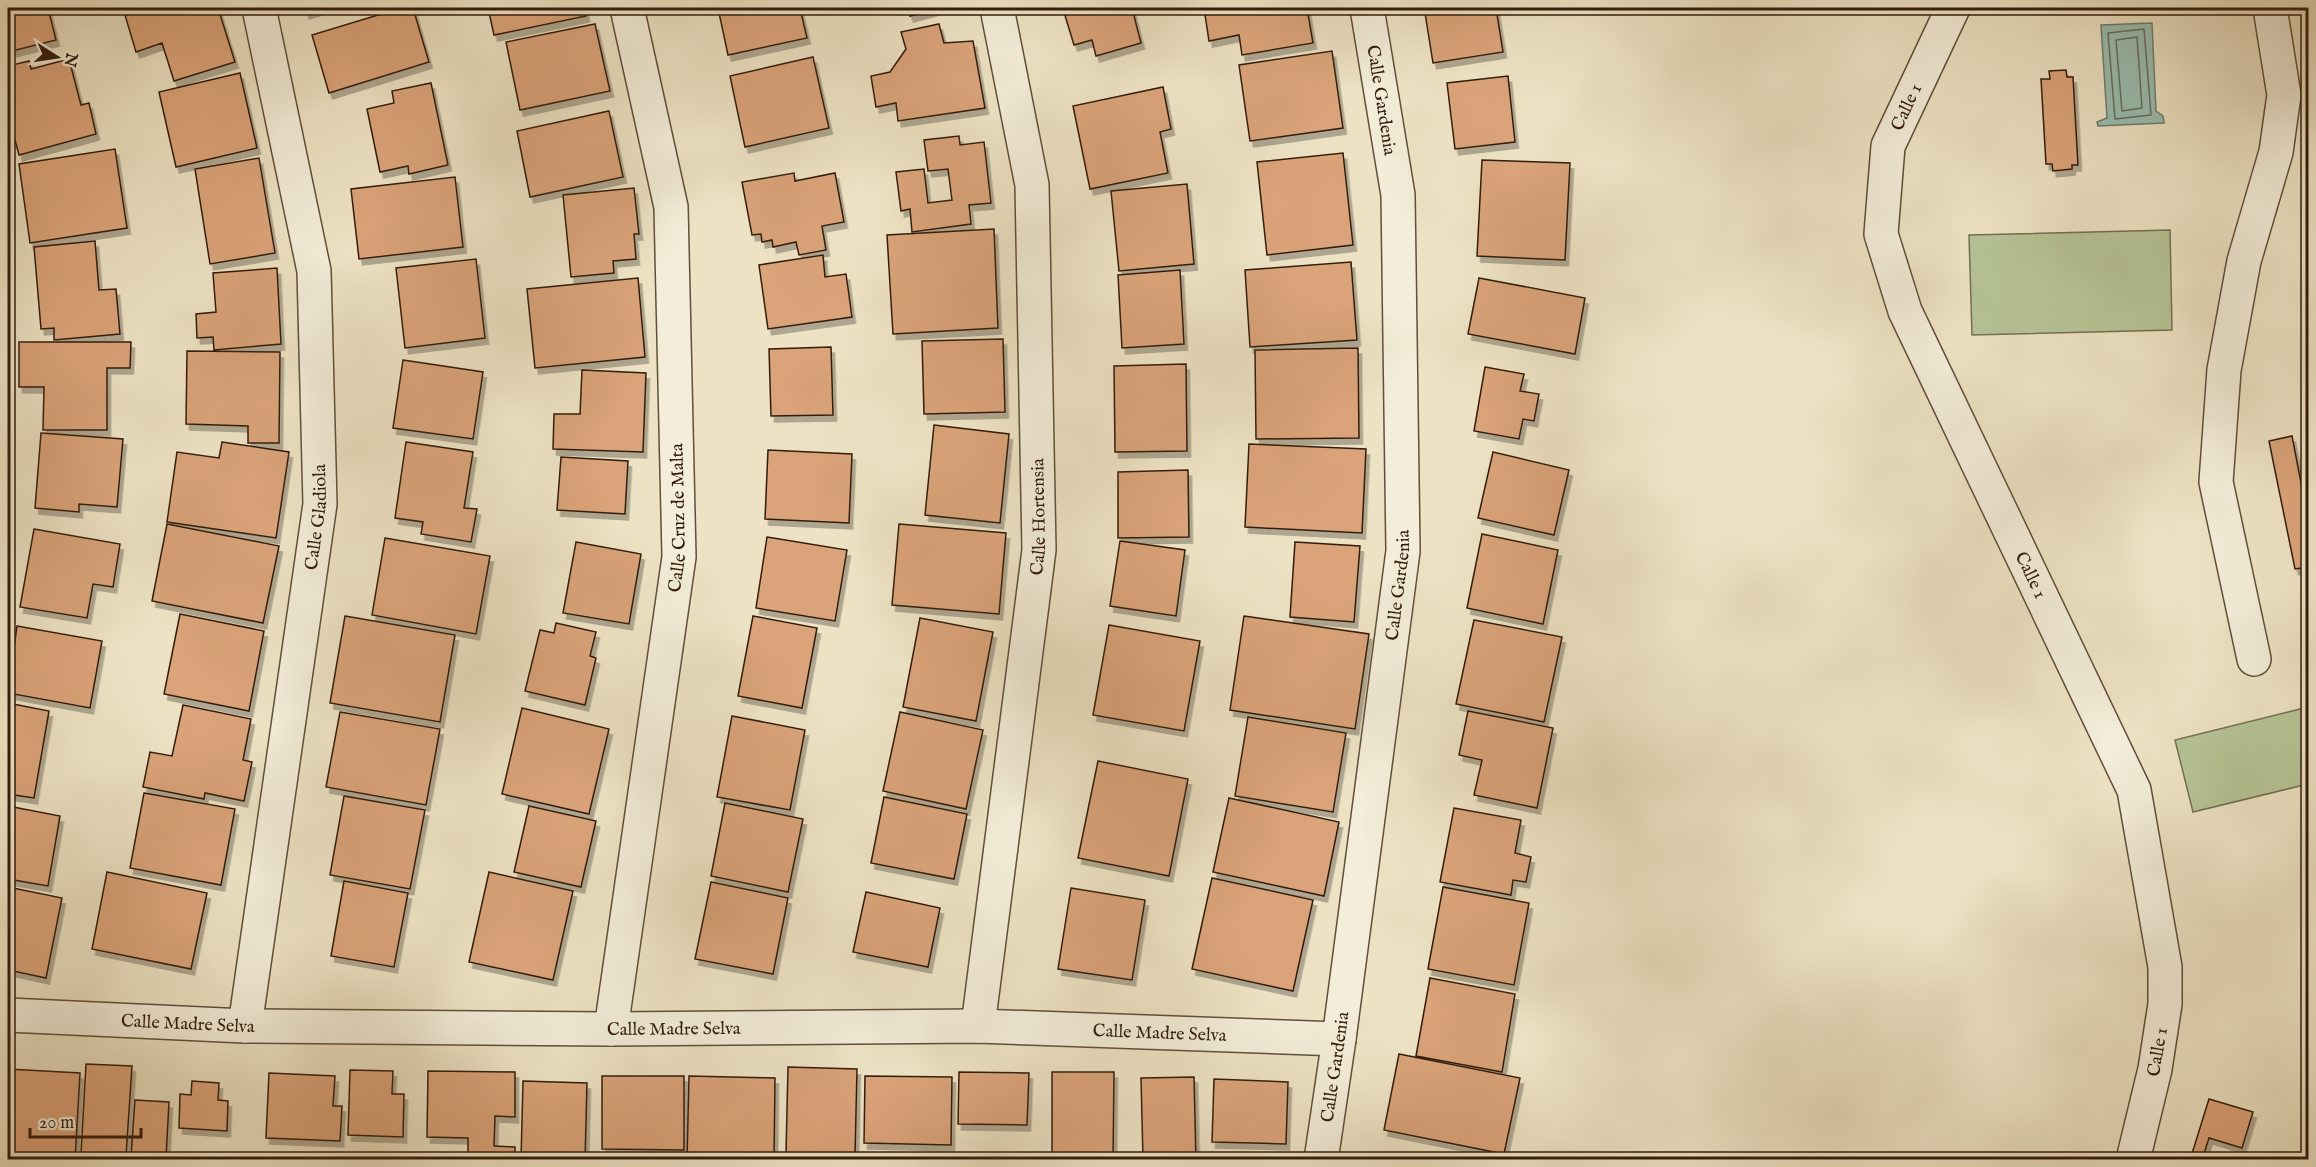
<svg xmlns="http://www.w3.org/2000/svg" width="2316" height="1167" font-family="'IM FELL English',serif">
<defs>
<filter id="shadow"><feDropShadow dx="3.5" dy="6" stdDeviation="0" flood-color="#0004"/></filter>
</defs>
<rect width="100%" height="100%" fill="#ede3c4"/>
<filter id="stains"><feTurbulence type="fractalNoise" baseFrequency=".00333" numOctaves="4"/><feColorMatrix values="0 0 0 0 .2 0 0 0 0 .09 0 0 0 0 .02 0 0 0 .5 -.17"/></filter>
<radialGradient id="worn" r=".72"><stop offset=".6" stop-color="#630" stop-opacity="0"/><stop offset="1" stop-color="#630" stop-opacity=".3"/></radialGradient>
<path fill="#b6c496" stroke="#747051" stroke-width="1.5" d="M 2170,230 L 2172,330 L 1972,335 L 1969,235 Z
M 2308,707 L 2308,784 L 2193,812 L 2175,740 Z"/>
<path fill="#99beb1" stroke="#707d6f" stroke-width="1.5" d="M 2152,23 L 2156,111 L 2163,116 L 2164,123 L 2098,126 L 2097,122 L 2107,118 L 2101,25 Z"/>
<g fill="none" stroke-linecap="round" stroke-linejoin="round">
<path stroke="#666d5e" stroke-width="1.5" d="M 2144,29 L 2151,115 L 2115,119 L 2108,33 Z
M 2137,37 L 2142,108 L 2122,111 L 2116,40 Z"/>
</g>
<path fill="#daa379" stroke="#331c0c" stroke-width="1.5" filter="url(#shadow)" d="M 8,8 L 48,8 L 56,40 L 8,52 Z
M 150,8 L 218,8 L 235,62 L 174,81 L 162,43 L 136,52 L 125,15 Z
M 304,8 L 322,8 L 306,13 Z
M 401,8 L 413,8 L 429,62 L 329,93 L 312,35 Z
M 488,8 L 585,8 L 586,16 L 494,35 Z
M 718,8 L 800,8 L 807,38 L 728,55 Z
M 907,8 L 940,8 L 910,16 Z
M 1079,8 L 1132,8 L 1141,43 L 1096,56 L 1092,40 L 1074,45 L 1064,12 Z
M 1204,8 L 1307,8 L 1313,43 L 1242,55 L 1239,35 L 1209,41 Z
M 1430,8 L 1496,8 L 1503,52 L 1433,63 L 1425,13 L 1431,11 Z
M 595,24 L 610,91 L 520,110 L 506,42 Z
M 939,24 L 944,43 L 973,41 L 985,108 L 898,121 L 896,103 L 876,107 L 871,76 L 890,72 L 906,49 L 901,32 Z
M 1332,51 L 1343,128 L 1250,141 L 1239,65 Z
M 813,57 L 829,128 L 745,147 L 730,76 Z
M 69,59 L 81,105 L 89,103 L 96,134 L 19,155 L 14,136 L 8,138 L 8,66 L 29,61 L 31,69 Z
M 2066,70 L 2067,77 L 2073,77 L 2078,165 L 2072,165 L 2072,169 L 2053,171 L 2052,164 L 2046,164 L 2041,79 L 2050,79 L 2049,71 Z
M 240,73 L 257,148 L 176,167 L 159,92 Z
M 1508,76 L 1515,142 L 1455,149 L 1447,83 Z
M 431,83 L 448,165 L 409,174 L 408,166 L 380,172 L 367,109 L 394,103 L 392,91 Z
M 1163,87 L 1171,129 L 1160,132 L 1168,173 L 1090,189 L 1073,106 Z
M 609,111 L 623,177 L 530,197 L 517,131 Z
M 959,136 L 960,145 L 984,142 L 991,203 L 969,205 L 971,224 L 912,232 L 910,209 L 901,211 L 896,172 L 924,169 L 928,203 L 952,200 L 948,169 L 928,171 L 924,140 Z
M 115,149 L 127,228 L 30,243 L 19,164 Z
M 1343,153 L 1353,245 L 1267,255 L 1257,162 Z
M 259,158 L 275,253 L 210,264 L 195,169 Z
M 1482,160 L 1570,163 L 1565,260 L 1477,256 Z
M 794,173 L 795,181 L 835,173 L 844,222 L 822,226 L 826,250 L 799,255 L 796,242 L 773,247 L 772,240 L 762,242 L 761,234 L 752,235 L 742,182 Z
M 455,177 L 463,247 L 359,259 L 351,189 Z
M 1187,184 L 1194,264 L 1119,271 L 1111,191 Z
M 634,188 L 639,234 L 634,234 L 636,259 L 613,261 L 614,273 L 571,277 L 563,195 Z
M 994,229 L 998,328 L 893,334 L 887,235 Z
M 95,241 L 99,290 L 116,289 L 120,334 L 54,340 L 54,328 L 41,329 L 34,247 Z
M 823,255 L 825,277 L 846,274 L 852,317 L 768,329 L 759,265 Z
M 476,259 L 485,338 L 405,348 L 396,268 Z
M 1351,262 L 1357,340 L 1250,347 L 1245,270 Z
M 277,268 L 281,344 L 214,350 L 213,337 L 197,338 L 196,314 L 216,312 L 213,273 Z
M 1180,270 L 1184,344 L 1122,348 L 1118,275 Z
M 638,278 L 645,357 L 535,368 L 527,289 Z
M 1479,278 L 1585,298 L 1575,354 L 1468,334 Z
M 1003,339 L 1005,412 L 924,414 L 922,341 Z
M 19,342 L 131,342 L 130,368 L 107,368 L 107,430 L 43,430 L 44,387 L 19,387 Z
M 831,347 L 833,415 L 771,416 L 769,349 Z
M 1358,348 L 1359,438 L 1256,439 L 1255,350 Z
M 187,351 L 280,352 L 279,443 L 248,443 L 248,426 L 186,424 Z
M 403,360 L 483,372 L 473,439 L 393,428 Z
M 1186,364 L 1187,451 L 1115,452 L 1114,366 Z
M 1485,367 L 1524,374 L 1520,391 L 1539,394 L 1534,421 L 1523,419 L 1519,439 L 1474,431 Z
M 582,370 L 646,373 L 643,452 L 553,449 L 554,414 L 580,414 Z
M 934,425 L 1009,434 L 1000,523 L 925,515 Z
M 41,433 L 123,439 L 117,507 L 79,504 L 79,512 L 35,508 Z
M 2292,436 L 2308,519 L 2308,567 L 2295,569 L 2269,441 Z
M 222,442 L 289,452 L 276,538 L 167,522 L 177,452 L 219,458 Z
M 406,442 L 473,452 L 464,508 L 477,509 L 471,542 L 421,534 L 423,522 L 395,518 Z
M 1249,444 L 1366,449 L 1362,533 L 1245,527 Z
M 768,450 L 852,454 L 849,523 L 765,519 Z
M 1493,452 L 1569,470 L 1554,535 L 1478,518 Z
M 561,457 L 628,461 L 625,514 L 557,510 Z
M 1188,470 L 1189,537 L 1118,538 L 1118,472 Z
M 167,524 L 279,546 L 263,623 L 152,601 Z
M 899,524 L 1006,533 L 999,614 L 892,605 Z
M 34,529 L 120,544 L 113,587 L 93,584 L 87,618 L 20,607 Z
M 1482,534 L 1558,550 L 1543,624 L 1467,608 Z
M 767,537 L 847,550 L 835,621 L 756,608 Z
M 385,538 L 490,556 L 476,634 L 372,615 Z
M 1120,541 L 1185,550 L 1176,616 L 1110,606 Z
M 576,542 L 641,554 L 629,624 L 563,613 Z
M 1295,542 L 1360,546 L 1354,622 L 1290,617 Z
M 180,614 L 264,631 L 249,711 L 164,694 Z
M 345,616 L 455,635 L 440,722 L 330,703 Z
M 753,616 L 817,628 L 802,708 L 738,696 Z
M 1244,616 L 1369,634 L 1355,729 L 1230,710 Z
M 920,618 L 993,632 L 976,721 L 903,707 Z
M 1474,620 L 1562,637 L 1544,722 L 1456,704 Z
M 556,623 L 596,632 L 590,656 L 596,658 L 585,705 L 525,691 L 540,630 L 554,633 Z
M 1109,625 L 1200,641 L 1184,731 L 1093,715 Z
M 17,626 L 102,641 L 90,708 L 8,693 Z
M 8,703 L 49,711 L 34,798 L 8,794 Z
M 183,705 L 251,719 L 243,760 L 252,762 L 244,801 L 205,793 L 204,799 L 143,787 L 150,752 L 172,756 Z
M 522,708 L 609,729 L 589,814 L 502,794 Z
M 1468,711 L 1553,728 L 1537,808 L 1474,795 L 1482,760 L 1459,755 Z
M 340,712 L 440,729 L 426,805 L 326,787 Z
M 900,712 L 983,730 L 966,809 L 883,791 Z
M 732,716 L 805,730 L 790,810 L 717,797 Z
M 1248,717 L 1346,733 L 1333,812 L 1235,796 Z
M 1098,761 L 1188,779 L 1169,876 L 1078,858 Z
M 144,793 L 235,809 L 221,885 L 130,868 Z
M 344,796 L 425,810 L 410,889 L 330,875 Z
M 884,797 L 967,814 L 954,879 L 871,863 Z
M 1229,798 L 1339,822 L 1324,896 L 1213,872 Z
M 725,803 L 803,819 L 788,892 L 711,876 Z
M 8,806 L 60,816 L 48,886 L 8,879 Z
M 529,806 L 596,821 L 581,887 L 514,872 Z
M 1454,808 L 1521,820 L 1515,853 L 1531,857 L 1526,882 L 1513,880 L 1511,895 L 1440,882 Z
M 107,872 L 207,893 L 191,969 L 92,949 Z
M 489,872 L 573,891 L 553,980 L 469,962 Z
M 1212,878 L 1313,900 L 1293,991 L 1192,969 Z
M 344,881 L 408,893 L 394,967 L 331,956 Z
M 711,882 L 788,898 L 773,974 L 695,959 Z
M 8,887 L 62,898 L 46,978 L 8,970 Z
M 1443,887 L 1529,903 L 1514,985 L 1428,969 Z
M 1071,888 L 1145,900 L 1132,980 L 1058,969 Z
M 866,892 L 940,908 L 928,967 L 853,952 Z
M 1430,978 L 1515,994 L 1502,1072 L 1416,1056 Z
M 1399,1054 L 1520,1078 L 1504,1154 L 1384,1130 Z
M 86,1064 L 132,1066 L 126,1156 L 81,1154 Z
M 788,1067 L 857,1069 L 855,1155 L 786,1153 Z
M 8,1069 L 80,1073 L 75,1160 L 8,1160 Z
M 350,1070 L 393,1071 L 392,1094 L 404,1094 L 403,1137 L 348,1135 Z
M 428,1071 L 515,1072 L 515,1117 L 495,1116 L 494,1146 L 515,1147 L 515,1160 L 468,1160 L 468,1138 L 427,1137 Z
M 959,1072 L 1029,1073 L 1027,1125 L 958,1124 Z
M 1052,1072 L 1114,1072 L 1113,1160 L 1052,1160 Z
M 269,1073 L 335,1076 L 333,1106 L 342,1106 L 340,1141 L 266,1138 Z
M 602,1076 L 684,1076 L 684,1150 L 602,1149 Z
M 689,1076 L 775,1078 L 774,1160 L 687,1160 Z
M 865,1076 L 952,1077 L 951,1145 L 864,1143 Z
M 1194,1077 L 1196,1160 L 1143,1160 L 1141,1078 Z
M 1214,1079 L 1288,1082 L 1286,1144 L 1212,1142 Z
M 192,1081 L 219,1083 L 218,1100 L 228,1101 L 227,1131 L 179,1128 L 180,1094 L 191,1095 Z
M 523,1081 L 587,1083 L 585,1160 L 521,1160 Z
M 2209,1099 L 2253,1112 L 2242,1148 L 2209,1138 L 2202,1160 L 2190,1160 Z
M 135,1100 L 169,1102 L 166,1158 L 131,1156 Z"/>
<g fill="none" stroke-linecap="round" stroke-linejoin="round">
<g stroke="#624e3a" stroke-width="36">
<g id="minor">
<path id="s1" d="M 1953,8 L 1888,146 L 1881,234 L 1905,311 L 2134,790 L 2165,967 L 2165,1004 L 2155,1069 L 2133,1160"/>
<path d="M 2254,659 L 2216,482 L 2224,370 L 2244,261 L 2276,152 L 2284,95 L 2270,8"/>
<path id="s2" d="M 8,1015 L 245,1026 L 611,1029 L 978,1026 L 1339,1039"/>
<path id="s3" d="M 245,1026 L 320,504 L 314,271 L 259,8"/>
<path id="s4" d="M 978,1026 L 1039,550 L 1032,185 L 997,8"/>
<path id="s5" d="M 611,1029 L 679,557 L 671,207 L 627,8"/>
<path id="s6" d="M 1321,1160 L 1339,1039 L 1403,551 L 1398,195 L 1367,8"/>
</g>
</g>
<use href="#minor" stroke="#f3edd9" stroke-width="33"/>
</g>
<g text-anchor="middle" stroke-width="4.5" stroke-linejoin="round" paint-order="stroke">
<g font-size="18" fill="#331c0c" stroke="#f3edd9">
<text transform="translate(1382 100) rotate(81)" y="6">Calle Gardenia</text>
<text transform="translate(1906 107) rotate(-65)" y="6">Calle 1</text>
<text dy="6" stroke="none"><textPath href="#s3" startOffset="514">Calle Gladiola</textPath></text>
<text dy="6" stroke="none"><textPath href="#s4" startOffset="513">Calle Hortensia</textPath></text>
<text dy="6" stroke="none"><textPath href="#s5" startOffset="516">Calle Cruz de Malta</textPath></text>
<text dy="6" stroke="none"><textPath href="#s1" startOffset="614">Calle 1</textPath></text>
<text dy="6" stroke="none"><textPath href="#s6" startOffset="580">Calle Gardenia</textPath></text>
<text dy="6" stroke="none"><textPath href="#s2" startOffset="180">Calle Madre Selva</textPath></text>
<text dy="6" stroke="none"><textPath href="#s2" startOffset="666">Calle Madre Selva</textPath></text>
<text dy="6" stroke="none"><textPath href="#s2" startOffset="1152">Calle Madre Selva</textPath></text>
<text transform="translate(2157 1052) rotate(-80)" y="6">Calle 1</text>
<text dy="6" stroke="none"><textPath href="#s6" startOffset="94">Calle Gardenia</textPath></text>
</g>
</g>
<rect width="2316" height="1167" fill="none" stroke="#ede3c4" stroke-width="30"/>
<rect x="9" y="9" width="2298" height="1149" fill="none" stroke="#331c0c" stroke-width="3"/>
<rect x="15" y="15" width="2286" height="1137" fill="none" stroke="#331c0c" stroke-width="1.5"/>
<g transform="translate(57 57) rotate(102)" stroke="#f3edd9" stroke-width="4.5" paint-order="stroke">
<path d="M0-4.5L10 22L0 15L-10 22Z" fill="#331c0c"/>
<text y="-9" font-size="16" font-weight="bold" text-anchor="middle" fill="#331c0c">N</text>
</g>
<path d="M30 1128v9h111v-9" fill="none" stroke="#331c0c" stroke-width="3"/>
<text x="39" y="1128" font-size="18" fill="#331c0c" stroke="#f3edd9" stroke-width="4.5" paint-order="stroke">20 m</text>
<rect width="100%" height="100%" filter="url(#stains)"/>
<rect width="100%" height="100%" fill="url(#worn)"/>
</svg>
